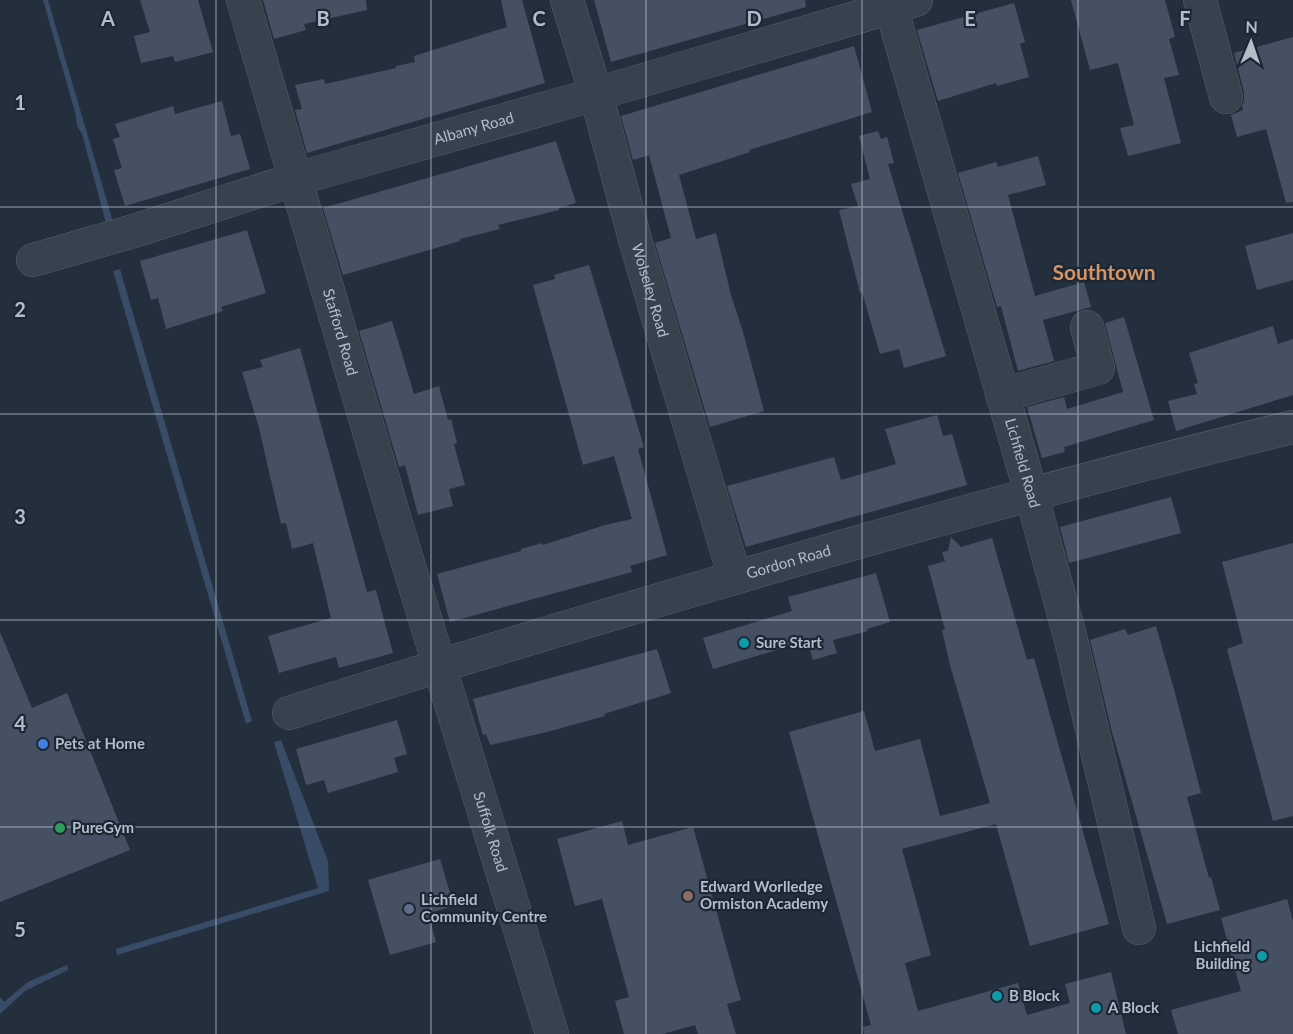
<svg xmlns="http://www.w3.org/2000/svg" width="1293" height="1034" font-family="Lato,sans-serif">
<rect width="100%" height="100%" fill="#242f3e"/>
<path fill="#394c67" d="M 43,0 L 48,0 L 114,225 L 107,227 L 82,134 L 77,126 L 75,112 Z
M 120,269 L 252,721 L 246,724 L 113,271 Z
M 281,740 L 328,861 L 329,891 L 117,955 L 116,949 L 318,888 L 274,742 Z
M 67,965 L 68,970 L 25,991 L 0,1014 L 0,997 L 4,1002 L 28,982 Z"/>
<path fill="#455162" d="M 140,0 L 198,0 L 213,52 L 175,62 L 173,56 L 141,63 L 134,36 L 150,32 Z
M 263,0 L 366,0 L 367,10 L 304,24 L 306,30 L 274,39 Z
M 501,0 L 522,0 L 545,83 L 307,153 L 295,110 L 302,109 L 295,85 L 324,79 L 325,84 L 396,68 L 396,66 L 415,62 L 414,56 L 507,27 Z
M 594,0 L 805,0 L 806,7 L 611,62 Z
M 1071,0 L 1165,0 L 1175,37 L 1169,39 L 1179,75 L 1164,78 L 1181,143 L 1128,156 L 1120,128 L 1134,125 L 1118,63 L 1090,70 Z
M 1014,3 L 1025,42 L 1020,44 L 1029,77 L 997,86 L 996,83 L 938,101 L 917,30 Z
M 1293,37 L 1293,202 L 1286,203 L 1266,129 L 1237,137 L 1231,115 L 1243,110 L 1242,106 L 1244,101 L 1244,92 L 1234,53 Z
M 854,46 L 872,112 L 749,150 L 750,152 L 679,175 L 696,239 L 716,233 L 731,295 L 743,332 L 764,411 L 710,427 L 655,243 L 671,238 L 649,155 L 633,160 L 621,116 Z
M 222,101 L 231,136 L 240,134 L 250,169 L 125,206 L 114,170 L 122,168 L 113,139 L 120,137 L 115,124 L 173,106 L 175,114 Z
M 878,131 L 881,139 L 887,137 L 894,163 L 888,164 L 946,356 L 904,368 L 899,349 L 880,354 L 862,292 L 860,293 L 839,210 L 858,206 L 851,184 L 870,179 L 859,136 Z
M 556,141 L 576,203 L 559,208 L 559,210 L 498,225 L 500,229 L 460,239 L 460,241 L 343,275 L 323,208 Z
M 1038,156 L 1046,185 L 1008,195 L 1035,296 L 1084,282 L 1091,307 L 1043,320 L 1054,361 L 1018,371 L 1001,306 L 997,307 L 958,173 L 996,162 L 998,167 Z
M 247,230 L 266,293 L 221,307 L 223,311 L 166,329 L 158,298 L 151,300 L 140,261 Z
M 1293,233 L 1293,280 L 1257,290 L 1245,246 Z
M 589,265 L 644,447 L 638,449 L 667,555 L 630,566 L 632,572 L 450,622 L 437,574 L 521,551 L 521,549 L 542,543 L 543,545 L 605,525 L 632,519 L 614,456 L 583,465 L 533,285 L 555,279 L 554,275 Z
M 1124,317 L 1154,420 L 1064,447 L 1065,452 L 1042,458 L 1027,407 L 1064,397 L 1067,409 L 1123,392 L 1105,323 Z
M 392,321 L 414,394 L 439,386 L 448,420 L 451,419 L 457,443 L 454,444 L 465,485 L 449,489 L 453,506 L 418,515 L 405,465 L 399,467 L 359,331 Z
M 1273,326 L 1278,344 L 1293,339 L 1293,395 L 1176,431 L 1168,401 L 1197,394 L 1194,384 L 1198,383 L 1189,353 Z
M 300,348 L 367,592 L 376,590 L 393,653 L 339,668 L 336,657 L 279,673 L 268,636 L 331,618 L 313,543 L 292,549 L 286,523 L 281,524 L 259,428 L 242,372 L 263,367 L 260,360 Z
M 937,415 L 943,436 L 952,434 L 967,485 L 746,547 L 727,486 L 834,457 L 841,480 L 896,464 L 885,429 Z
M 1171,497 L 1181,533 L 1069,563 L 1060,527 Z
M 951,537 L 961,547 L 992,538 L 1027,660 L 1034,658 L 1109,924 L 1030,946 L 996,824 L 902,849 L 931,955 L 905,963 L 918,1011 L 1018,983 L 1027,1015 L 1070,1003 L 1065,984 L 1111,972 L 1126,1034 L 864,1034 L 863,1027 L 871,1025 L 789,732 L 864,711 L 875,751 L 920,739 L 940,816 L 990,803 L 950,665 L 942,630 L 945,630 L 928,566 L 945,561 L 942,552 L 948,551 Z
M 1293,543 L 1293,816 L 1273,821 L 1227,649 L 1243,643 L 1222,562 Z
M 876,573 L 890,622 L 867,629 L 868,631 L 833,640 L 837,653 L 813,660 L 807,641 L 713,669 L 703,638 L 792,611 L 788,597 Z
M 1156,626 L 1175,693 L 1201,793 L 1187,797 L 1209,878 L 1211,877 L 1220,910 L 1167,924 L 1112,732 L 1090,640 L 1125,629 L 1128,635 Z
M 0,632 L 32,708 L 67,693 L 130,850 L 0,902 Z
M 657,649 L 671,693 L 604,714 L 605,716 L 547,732 L 490,745 L 486,734 L 483,735 L 473,699 Z
M 397,720 L 407,754 L 394,758 L 398,772 L 328,793 L 324,780 L 306,785 L 296,749 Z
M 622,821 L 628,845 L 693,827 L 741,1000 L 727,1004 L 736,1034 L 698,1034 L 695,1025 L 663,1034 L 624,1034 L 615,1001 L 629,997 L 602,899 L 575,906 L 557,839 Z
M 440,859 L 454,906 L 428,913 L 436,942 L 390,955 L 368,880 Z
M 1287,899 L 1293,921 L 1293,1034 L 1178,1034 L 1171,1010 L 1241,991 L 1221,918 Z"/>
<g fill="none" stroke-linecap="round" stroke-linejoin="round">
<g stroke="#565f6c" stroke-width="34">
<g id="minor">
<path id="s1" d="M 243,0 L 397,527 L 552,1034"/>
<path id="s2" d="M 567,0 L 596,94 L 636,243 L 735,578"/>
<path id="s3" d="M 889,0 L 1031,493 L 1071,640 L 1139,928"/>
<path d="M 1200,0 L 1226,97"/>
<path id="s4" d="M 33,260 L 137,230 L 296,179 L 582,98 L 916,0"/>
<path d="M 1002,395 L 1098,368 L 1087,327"/>
<path id="s5" d="M 289,713 C 467,656 647,603 827,551 C 982,507 1136,465 1293,427"/>
</g>
</g>
<use href="#minor" stroke="#38414e" stroke-width="33"/>
</g>
<path fill="none" stroke="#b4bcc9" stroke-width="1.5" stroke-opacity="0.55" d="M 216,0 L 216,1034M 431,0 L 431,1034M 646,0 L 646,1034M 862,0 L 862,1034M 1078,0 L 1078,1034M 0,207 L 1293,207M 0,414 L 1293,414M 0,620 L 1293,620M 0,827 L 1293,827"/>
<g fill="#0f9aa8" stroke="#1d2633" stroke-width="2">
<circle cx="744" cy="643" r="6"/>
<circle cx="1262" cy="956" r="6"/>
<circle cx="997" cy="996" r="6"/>
<circle cx="1096" cy="1008" r="6"/>
</g>
<circle fill="#3f7fe0" stroke="#1d2633" stroke-width="2" cx="43" cy="744" r="6"/>
<circle fill="#2e9e5b" stroke="#1d2633" stroke-width="2" cx="60" cy="828" r="6"/>
<circle fill="#8d6e63" stroke="#1d2633" stroke-width="2" cx="688" cy="896" r="6"/>
<circle fill="#5c6f8a" stroke="#1d2633" stroke-width="2" cx="409" cy="909" r="6"/>
<g text-anchor="middle" stroke-width="4.5" stroke-linejoin="round" paint-order="stroke">
<g font-size="15" fill="#b4bcc9" stroke="#1d2633">
<text dy="5" stroke="none"><textPath href="#s4" startOffset="460">Albany Road</textPath></text>
<text dy="5" stroke="none"><textPath href="#s2" startOffset="302">Wolseley Road</textPath></text>
<text dy="5" stroke="none"><textPath href="#s1" startOffset="346">Stafford Road</textPath></text>
<text dy="5" stroke="none"><textPath href="#s3" startOffset="482">Lichfield Road</textPath></text>
<text dy="5" stroke="none"><textPath href="#s5" startOffset="522">Gordon Road</textPath></text>
<text dy="5" stroke="none"><textPath href="#s1" startOffset="868">Suffolk Road</textPath></text>
</g>
<g font-size="15" font-weight="bold" fill="#b4bcc9" stroke="#1d2633" text-anchor="start">
<text x="756" y="648">Sure Start</text>
<text x="55" y="749">Pets at Home</text>
<text x="72" y="833">PureGym</text>
<text x="700" y="892">Edward Worlledge<tspan x="700" dy="17">Ormiston Academy</tspan></text>
<text x="421" y="905">Lichfield<tspan x="421" dy="17">Community Centre</tspan></text>
<text x="1250" y="952" text-anchor="end">Lichfield<tspan x="1250" dy="17">Building</tspan></text>
<text x="1009" y="1001">B Block</text>
<text x="1108" y="1013">A Block</text>
</g>
<g font-size="21" font-weight="bold" fill="#d59563" stroke="#1d2633">
<text x="1104" y="280">Southtown</text>
</g>
</g>
<g font-size="20" text-anchor="middle" font-weight="bold" fill="#b4bcc9" stroke="#1d2633" stroke-width="4.5" stroke-linejoin="round" paint-order="stroke">
<text x="108" y="26">A</text>
<text x="323" y="26">B</text>
<text x="539" y="26">C</text>
<text x="754" y="26">D</text>
<text x="970" y="26">E</text>
<text x="1185" y="26">F</text>
<text x="20" y="110">1</text>
<text x="20" y="317">2</text>
<text x="20" y="524">3</text>
<text x="20" y="731">4</text>
<text x="20" y="937">5</text>
</g>
<g transform="translate(1251 42) rotate(2)" stroke="#1d2633" stroke-width="4.5" paint-order="stroke">
<path d="M0-4.5L10 22L0 15L-10 22Z" fill="#b4bcc9"/>
<text y="-9" font-size="16" font-weight="bold" text-anchor="middle" fill="#b4bcc9">N</text>
</g>
</svg>
